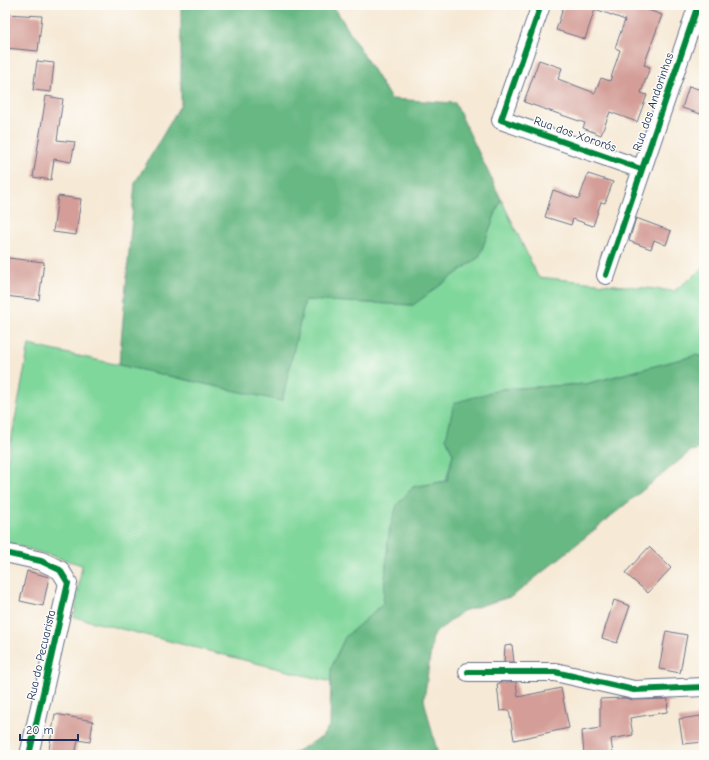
<svg xmlns="http://www.w3.org/2000/svg" width="709" height="760" font-family="'Comic Neue',sans-serif">
<rect width="100%" height="100%" fill="#fdfcf7"/>
<filter id="ink" filterUnits="userSpaceOnUse"><feTurbulence type="fractalNoise" baseFrequency=".025" numOctaves="2"/><feDisplacementMap in="SourceGraphic" scale="8" xChannelSelector="R" yChannelSelector="G"/><feConvolveMatrix kernelMatrix="1 2 1 2 8 2 1 2 1" color-interpolation-filters="sRGB"/></filter>
<filter id="wash" filterUnits="userSpaceOnUse"><feTurbulence type="fractalNoise" baseFrequency=".012" numOctaves="4" result="noise"/><feDisplacementMap in="SourceGraphic" scale="16" xChannelSelector="R" yChannelSelector="G"/><feGaussianBlur stdDeviation="0.9" result="paint"/><feColorMatrix in="noise" values="0 0 0 0 0 0 0 0 0 0 0 0 0 0 0 0 0 1.4 0 .05"/><feComposite in="paint" operator="in"/></filter>
<g filter="url(#wash)">
<rect width="100%" height="100%" fill="#f6e9d5"/>
<path fill="#80d79b" stroke="#4e837c" d="M 501,199 L 538,277 L 674,291 L 704,268 L 704,357 L 697,355 L 586,384 L 502,389 L 446,438 L 453,454 L 446,481 L 413,487 L 389,531 L 383,604 C 356,628 332,643 331,682 L 74,617 L 82,565 L 5,542 L 5,473 L 29,345 L 282,401 L 305,300 L 413,305 L 479,257 Z"/>
<path fill="#68b883" stroke="#427470" d="M 181,5 L 333,5 L 391,99 L 455,103 L 501,199 L 479,257 L 413,305 L 305,300 L 282,401 L 119,365 L 135,183 L 181,104 Z
M 697,355 L 704,357 L 704,448 L 691,451 L 513,596 L 463,611 L 433,635 L 424,700 L 438,755 L 290,755 L 322,737 L 330,724 L 331,668 L 345,637 L 383,604 L 389,531 L 397,505 L 413,487 L 447,481 L 453,454 L 446,438 L 454,403 L 502,389 L 586,384 Z"/>
<g id="blocks">
<path fill="#d49d97" d="M 564,5 L 634,5 L 662,15 L 644,65 L 650,67 L 641,93 L 647,95 L 637,122 L 610,112 L 601,135 L 583,128 L 585,123 L 524,102 L 539,60 L 562,68 L 558,79 L 595,93 L 601,78 L 610,81 L 620,50 L 615,48 L 625,20 L 595,9 L 585,39 L 556,30 Z
M 5,14 L 42,16 L 38,51 L 5,48 Z
M 37,61 L 54,63 L 51,92 L 33,90 Z
M 689,86 L 704,91 L 704,115 L 682,108 Z
M 46,96 L 63,99 L 57,140 L 75,142 L 71,162 L 54,159 L 51,180 L 33,177 Z
M 588,174 L 613,182 L 605,203 L 601,202 L 593,226 L 573,219 L 571,225 L 545,217 L 553,190 L 579,199 Z
M 58,196 L 81,199 L 76,235 L 53,232 Z
M 636,218 L 671,231 L 666,245 L 654,240 L 651,249 L 629,241 Z
M 8,258 L 44,262 L 39,300 L 5,296 Z
M 649,547 L 671,568 L 648,593 L 625,573 Z
M 27,571 L 49,577 L 43,606 L 20,601 Z
M 614,600 L 630,606 L 617,643 L 602,638 Z
M 666,631 L 687,635 L 680,673 L 659,669 Z
M 512,645 L 514,662 L 504,662 L 505,646 Z
M 502,682 L 516,682 L 518,697 L 561,688 L 569,728 L 514,740 L 509,710 L 500,711 L 497,684 Z
M 624,698 L 634,700 L 668,699 L 667,712 L 630,718 L 633,735 L 611,739 L 613,755 L 584,755 L 582,731 L 600,728 L 600,699 Z
M 55,714 L 93,721 L 90,742 L 78,740 L 75,755 L 48,755 Z
M 701,716 L 704,742 L 683,744 L 679,719 Z"/>
</g>
</g>
<g filter="url(#ink)">
<use href="#blocks" fill-opacity="0" stroke="#687088" stroke-width="1"/>
<g fill="none" stroke-linecap="round" stroke-linejoin="round">
<g stroke="#687088" stroke-width="20">
<path id="minor" d="M 541,5 L 501,120 L 641,169
M 606,275 L 698,5
M 5,553 L 41,561 L 60,570 L 68,583 L 29,755
M 468,672 L 555,672 L 634,690 L 704,687"/>
</g>
<use href="#minor" stroke="#fff" stroke-width="18"/>
<g stroke="#fdfcf7" stroke-width="8">
<path id="cycleway" d="M 541,5 L 501,120 L 641,169
M 606,275 L 698,5
M 5,553 L 41,561 L 60,570 L 68,583 L 29,755
M 468,672 L 555,672 L 634,690 L 704,687"/>
</g>
<use href="#cycleway" stroke="#00873e" stroke-width="6"/>
</g>
</g>
<g text-anchor="middle" stroke-width="3" stroke-linejoin="round" paint-order="stroke">
<g font-size="12" fill="#1b2f5e" stroke="#fdfcf7">
<text transform="translate(653 102) rotate(-71)" y="4">Rua das Andorinhas</text>
<text transform="translate(575 134) rotate(19)" y="4">Rua dos Xororós</text>
<text transform="translate(41 655) rotate(-77)" y="4">Rua do Pecuarista</text>
</g>
</g>
<rect width="709" height="760" fill="none" stroke="#fdfcf7" stroke-width="20"/>
<path d="M20 734v6h58v-6" fill="none" stroke="#1b2f5e" stroke-width="2"/>
<text x="26" y="734" font-size="12" fill="#1b2f5e" stroke="#fdfcf7" stroke-width="3" paint-order="stroke">20 m</text>
</svg>
